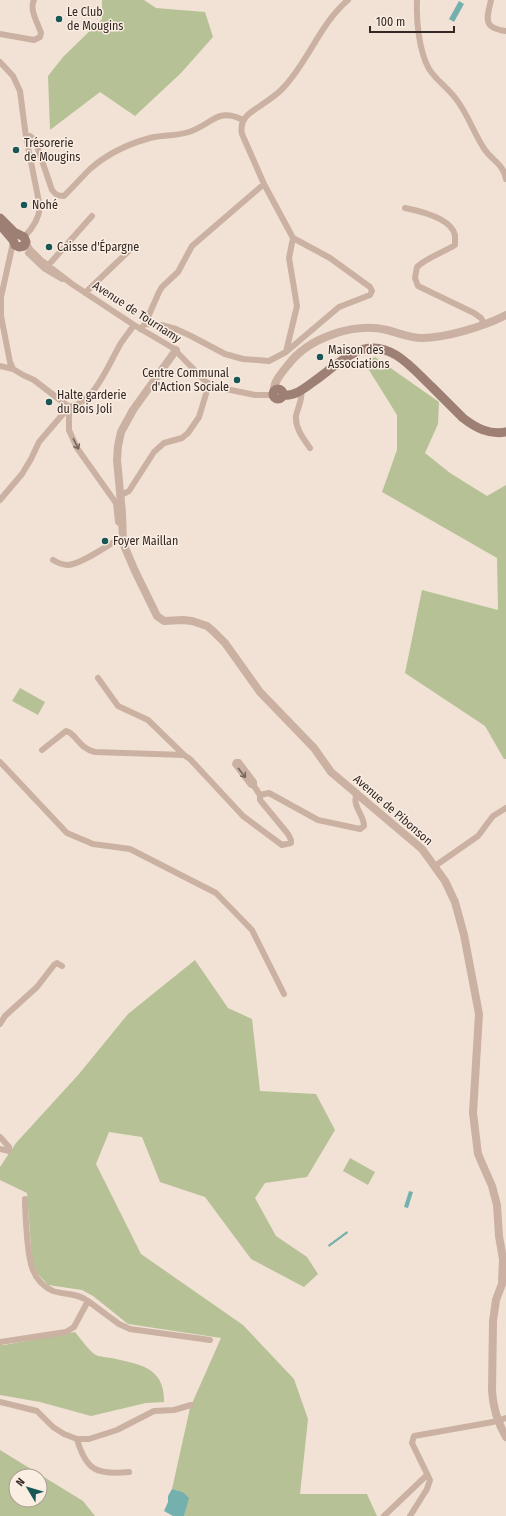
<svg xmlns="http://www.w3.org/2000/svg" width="506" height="1516" font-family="'Fira Sans Condensed',sans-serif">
<rect width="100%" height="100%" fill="#f2e2d6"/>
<path fill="#b6c196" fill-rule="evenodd" d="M 102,0 L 144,0 L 156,8 L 205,12 L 213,37 L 181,73 L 135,116 L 100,92 L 50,130 L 48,76 L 63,57 L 102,19 Z
M 375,357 L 439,402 L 438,424 L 425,453 L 450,473 L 487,496 L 506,485 L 506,759 L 504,759 L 485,726 L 405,673 L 422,590 L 498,610 L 497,558 L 382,492 L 397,450 L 397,415 L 364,362 Z
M 20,688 L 45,702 L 38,715 L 12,701 Z
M 195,960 L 228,1008 L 252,1019 L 260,1091 L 316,1094 L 335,1130 L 307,1177 L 265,1183 L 255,1198 L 276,1236 L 307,1257 L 318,1274 L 304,1287 L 251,1259 L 205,1197 L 160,1182 L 142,1137 L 109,1132 L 96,1164 L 141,1254 L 243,1325 L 294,1379 L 308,1419 L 300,1494 L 367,1494 L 377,1516 L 184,1516 L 188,1498 L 183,1492 L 172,1489 L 190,1408 L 221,1338 L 128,1324 L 93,1296 L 82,1290 L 48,1285 L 37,1273 L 32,1260 L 27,1193 L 0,1180 L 0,1167 L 16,1143 L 79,1074 L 128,1014 Z
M 350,1158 L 375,1172 L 368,1185 L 343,1171 Z
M 75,1332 C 80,1338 90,1352 96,1355 C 100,1357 107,1357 111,1358 C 139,1364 165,1367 164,1402 L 146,1403 L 91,1416 L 40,1402 L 0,1395 L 0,1344 L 4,1345 Z
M 0,1450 L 83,1501 L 95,1516 L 0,1516 ZM 16,1476 L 40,1476 L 40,1500 L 16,1500 Z"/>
<path fill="#74b0ad" d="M 459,1 L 464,4 L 454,22 L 449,19 Z
M 409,1191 L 413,1192 L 408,1208 L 404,1207 Z
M 347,1231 L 348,1233 L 329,1247 L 328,1245 Z
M 172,1489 L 183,1492 L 189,1498 L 184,1516 L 173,1516 L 164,1511 L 168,1502 L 168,1496 Z"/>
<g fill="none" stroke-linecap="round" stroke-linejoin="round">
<path stroke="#cab1a2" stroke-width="6" d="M 417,0 C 416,20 419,51 429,69 C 436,80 448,88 456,99 C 468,114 474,134 485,150 C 492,160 504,165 506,179
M 491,0 C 487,18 482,28 506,31
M 0,34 L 34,40 L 40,37 L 41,33 C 38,23 29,10 34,0
M 0,62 L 13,76 L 20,91 L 26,137 L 40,207 C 39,219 33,228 24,237
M 26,136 L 30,136 L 35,140 L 52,190 C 56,195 58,196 64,196 C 73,187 81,178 90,169 C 107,154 128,144 150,138 C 163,135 177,136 189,132 C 213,124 217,107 243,120
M 405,208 C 420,211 451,218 455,235 C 455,238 455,242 455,245 C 442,253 428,257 417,267 L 415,278 L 418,286 L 474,313 L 481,318 L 485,325
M 26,242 L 30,249 L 42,261 L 72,284 L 134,325 L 173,348 L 206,382 L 221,388 L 255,395 L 273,395
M 13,243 L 1,297 L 1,316 L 10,362 L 13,369 L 23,375 L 34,380 L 69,407 L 69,430 L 77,448 L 116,503 L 118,522 L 122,525
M 28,253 L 45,269 L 62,279
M 45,269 L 92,216
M 85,293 L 134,246
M 145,324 L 159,292 L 162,287 L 178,272 L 192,246 L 264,184
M 140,329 L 145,324 L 161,325 L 176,329 L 191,336 L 225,354 L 243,359 L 269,361 L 286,352 L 339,307 L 370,295 L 372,291 L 370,287 L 330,258 L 293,238 L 264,184 L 242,134 C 239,119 249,113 260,106 C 269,100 278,94 284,87 C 309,60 320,24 348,0
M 286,352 L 297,306 L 289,258 L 293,238
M 0,366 L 13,369
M 301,390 C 303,400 298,406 296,416 C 295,428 303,438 310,448
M 121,495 L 129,491 L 154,452 L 164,443 L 182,438 L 188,433 L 199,417 L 209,384
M 0,500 L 22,474 L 31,459 L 39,442 L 69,407 C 95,403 109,363 121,343 C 125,337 130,331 134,325
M 53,560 C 58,563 62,565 68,565 C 80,565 110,544 122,537
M 98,678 L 118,706 L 148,720 L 184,755
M 42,750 L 66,731 C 76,733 78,748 95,752 L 184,755 L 190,759 L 243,816 L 282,845 L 291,843 L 291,840 L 288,834 L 260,800 L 260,795 L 269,793 L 318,820 L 360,829 L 364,826 C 364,814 351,806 357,793
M 0,762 L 67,833 L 93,844 L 130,849 L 216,893 L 252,930 L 284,994
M 254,786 L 251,785 L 235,764 L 236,762 L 239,762 L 254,782 L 254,786 L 260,795
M 435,866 L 478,836 L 493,816 L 506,808
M 0,1024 L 5,1016 L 37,987 L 54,965 L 57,963 L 62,966
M 0,1137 L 9,1147 L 9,1151 L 0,1149
M 88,1301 L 119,1324 L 130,1329 L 210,1340
M 0,1342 L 66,1332 L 74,1327 L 88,1301 C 78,1293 65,1295 53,1291 C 30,1281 29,1258 27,1236 C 26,1224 25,1212 25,1199
M 0,1402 L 37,1411 L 53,1427 L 64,1434 L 77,1439 L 89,1439 L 117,1430 L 154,1411 L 174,1410 L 191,1405
M 77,1439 C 86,1471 97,1475 129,1472
M 384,1516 L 427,1475
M 410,1516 L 427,1489 L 430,1480 L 412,1443 L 414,1436 L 493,1422 L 506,1418"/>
<path stroke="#cab1a2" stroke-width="8" d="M 176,350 L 133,410 L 121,432 L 118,446 L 117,460 L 122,513 L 123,543 L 135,571 L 157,616 L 164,621 L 183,620 L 192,621 L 207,626 L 213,631 L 225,643 L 260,692 L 314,748 L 331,772 L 422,849 L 445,881 L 455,902 L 464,935 L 479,1014 L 473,1113 L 478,1154 L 492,1186 L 497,1205 L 499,1236 L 503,1259 L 502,1284 L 496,1300 L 493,1321 L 492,1391 C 493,1407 498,1423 506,1437
M 274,391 C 273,382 283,371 288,365 C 308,338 354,322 387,330 C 399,333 409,338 422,338 C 446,338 485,326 506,315"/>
<path stroke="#9d7f73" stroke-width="9" d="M 0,218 L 14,232 L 24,237 L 26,242 L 24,246 L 19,247 L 15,245 L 13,240 L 0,225
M273 394a5 5 0 1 1 10 0a5 5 0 1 1-10 0Z
M 283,395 C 294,397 305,388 313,382 C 329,371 345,355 364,349 C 392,342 413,369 431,386 C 442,397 452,407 463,418 C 476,428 489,435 506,432"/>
</g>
<defs><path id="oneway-shaft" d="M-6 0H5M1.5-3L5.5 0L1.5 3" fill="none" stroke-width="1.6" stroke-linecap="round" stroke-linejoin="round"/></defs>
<g stroke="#78665d">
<use href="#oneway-shaft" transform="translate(76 444) rotate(63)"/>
<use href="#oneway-shaft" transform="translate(242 773) rotate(52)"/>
</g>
<g fill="#195756" stroke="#faede2" stroke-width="1.5">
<circle cx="59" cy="19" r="4"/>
<circle cx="16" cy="150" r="4"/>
<circle cx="24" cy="205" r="4"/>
<circle cx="49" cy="247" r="4"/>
<circle cx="320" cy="357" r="4"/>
<circle cx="237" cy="380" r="4"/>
<circle cx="49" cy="402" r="4"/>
<circle cx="105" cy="541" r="4"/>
</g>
<g text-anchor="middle" stroke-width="3" stroke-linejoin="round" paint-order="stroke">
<g font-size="12" fill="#342825" stroke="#faede2" text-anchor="start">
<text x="67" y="16">Le Club<tspan x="67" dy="14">de Mougins</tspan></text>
<text x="24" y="147">Trésorerie<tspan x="24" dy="14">de Mougins</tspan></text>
<text x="32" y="209">Nohé</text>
<text x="57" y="251">Caisse d'Épargne</text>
<text x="328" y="354">Maison des<tspan x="328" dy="14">Associations</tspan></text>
<text x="229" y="377" text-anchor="end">Centre Communal<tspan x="229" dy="14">d'Action Sociale</tspan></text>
<text x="57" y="399">Halte garderie<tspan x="57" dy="14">du Bois Joli</tspan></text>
<text x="113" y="545">Foyer Maillan</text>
</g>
<g font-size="12" fill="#342825" stroke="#faede2">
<text transform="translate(137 312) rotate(33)" y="4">Avenue de Tournamy</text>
<text transform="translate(393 810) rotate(41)" y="4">Avenue de Pibonson</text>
</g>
</g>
<g transform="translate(28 1488) rotate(308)"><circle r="19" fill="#faede2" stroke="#ab9e96"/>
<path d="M0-3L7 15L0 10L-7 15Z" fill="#195756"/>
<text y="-6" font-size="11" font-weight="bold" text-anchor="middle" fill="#342825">N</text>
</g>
<path d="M370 26v6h84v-6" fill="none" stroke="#342825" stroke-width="2"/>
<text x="376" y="26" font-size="12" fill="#342825" stroke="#faede2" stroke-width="3" paint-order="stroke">100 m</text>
</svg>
